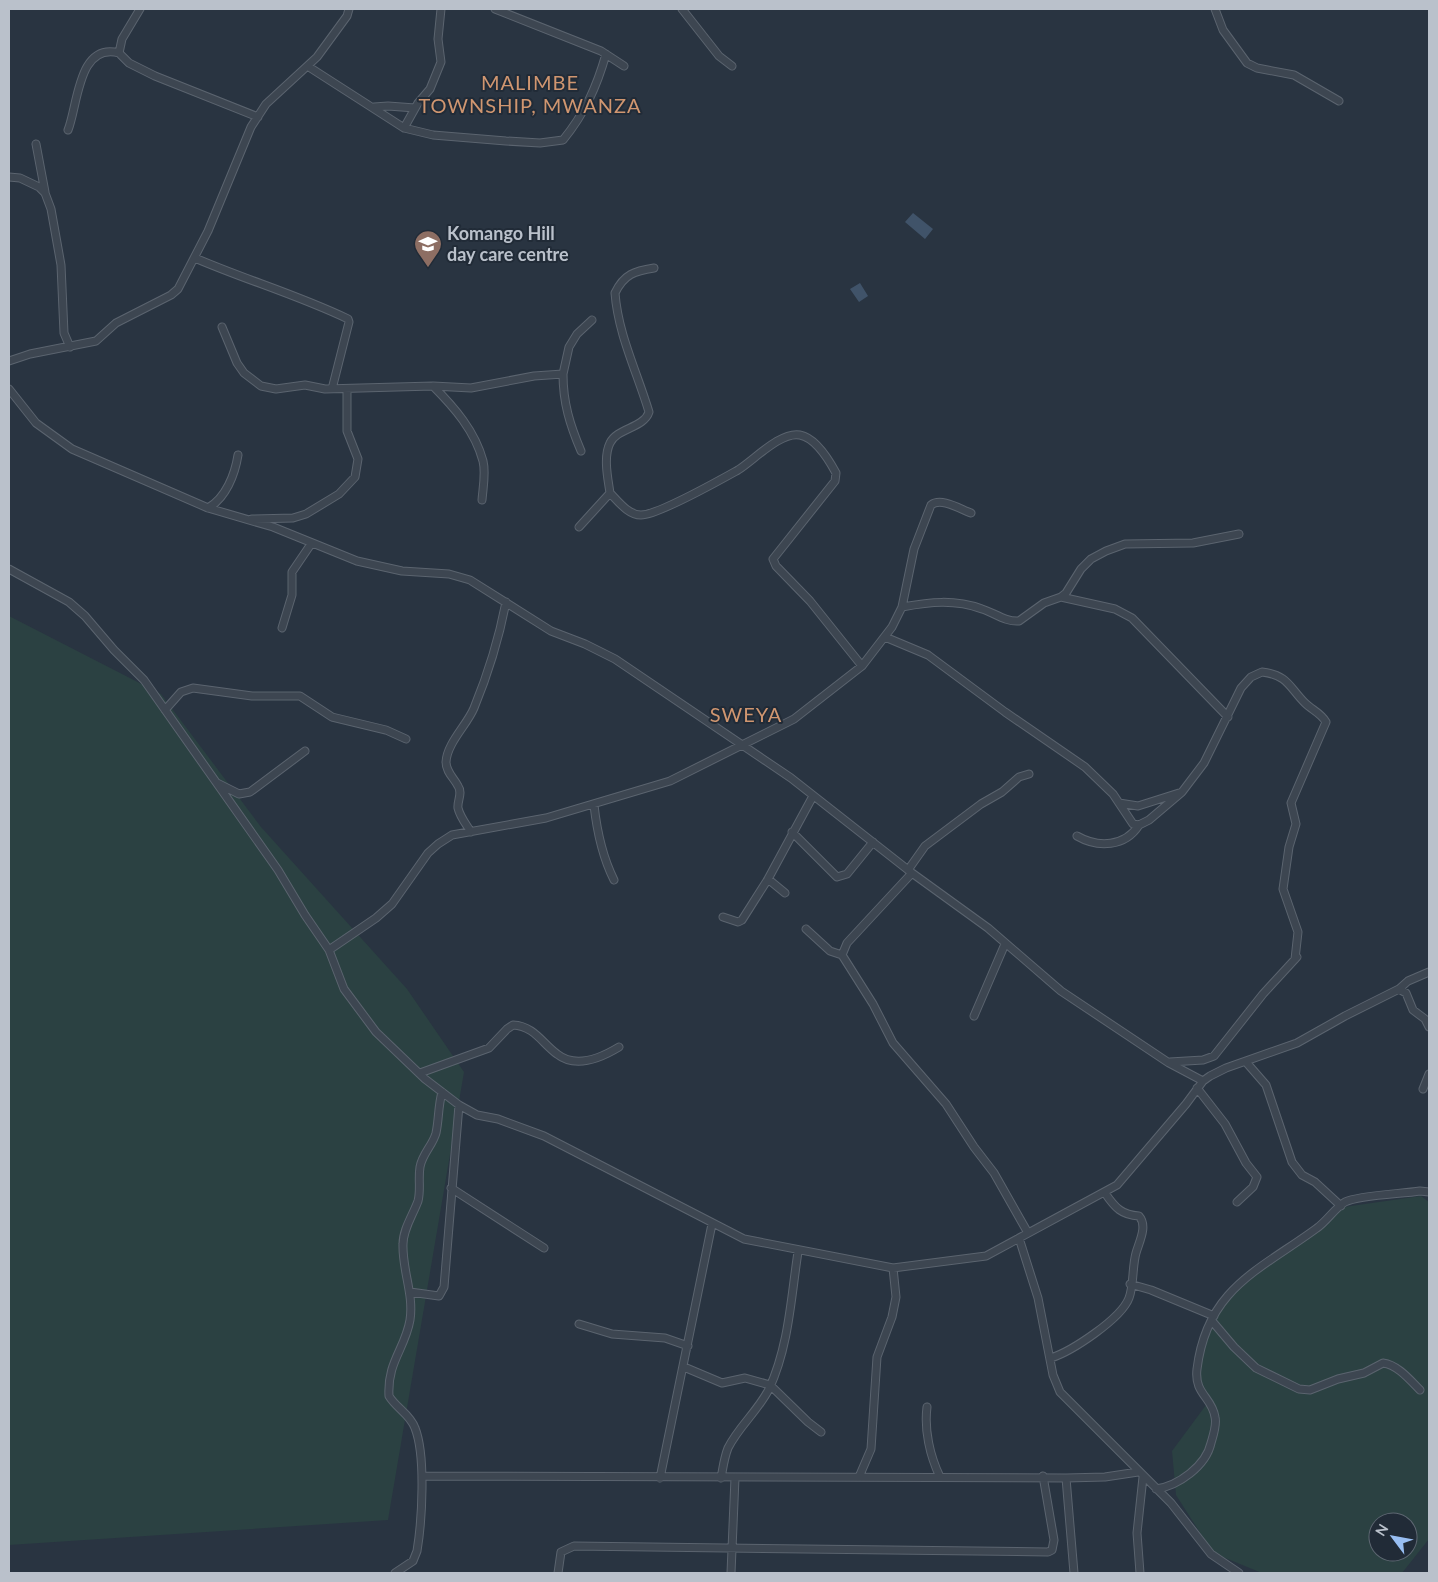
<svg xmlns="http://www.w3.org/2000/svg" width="1438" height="1582" font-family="Lato,sans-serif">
<rect width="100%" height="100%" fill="#293441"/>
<path fill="#2b4142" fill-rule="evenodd" d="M 9,616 L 161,694 L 261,827 L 407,989 L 464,1072 L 388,1520 L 9,1545 Z
M 1421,1196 L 1429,1202 L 1429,1539 L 1402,1573 L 1262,1573 L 1213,1553 L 1176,1495 L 1172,1451 L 1209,1401 C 1206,1395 1199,1387 1199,1380 C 1197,1361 1216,1315 1226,1299 L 1344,1207 ZM 1378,1522 L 1408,1522 L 1408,1552 L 1378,1552 Z"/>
<path fill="#405369" d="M 913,213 L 933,229 L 925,239 L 905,222 Z
M 860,283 L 868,296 L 859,302 L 850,289 Z"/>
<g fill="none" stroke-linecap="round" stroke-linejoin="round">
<g stroke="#5b646f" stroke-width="9">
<path id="minor" d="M 140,9 L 122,39 L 119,53 L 129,63 L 155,76 L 258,117
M 495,9 L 601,51 L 624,66
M 682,9 L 719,56 L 732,66
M 1215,9 L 1223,30 L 1247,63 L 1257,68 L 1294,75 L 1339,101
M 309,67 L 404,128 L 433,135 L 506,141 L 540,143 L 563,140 C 585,113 597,86 606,54
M 374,107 L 388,106 L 415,108
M 404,128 L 418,103 L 430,89 L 441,62 L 438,39 L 441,9
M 68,130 C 78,105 78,42 119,53
M 36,144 L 45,192
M 9,177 L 20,178 L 39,187 L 45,193 L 51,209 L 61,265 L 64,333 L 70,347
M 195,258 C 246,280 298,295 348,319 L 349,322 L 332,389
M 654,268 C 635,271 624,274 615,293 C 618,334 637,372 649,412 C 644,428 617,428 610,443 C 603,457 608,479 610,493 C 618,501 628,515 641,515 C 658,515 720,480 738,470 C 754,460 781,431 800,435 C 816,438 829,460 836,473 L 835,481 L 773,559 L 776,566 L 810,601 L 862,666
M 222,327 L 237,363 L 244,373 L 261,386 L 276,389 L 305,385 L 325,389 L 433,386 C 454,407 475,431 483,461 C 486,473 483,487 482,500
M 9,361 L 30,354 L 96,341 L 116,323 L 171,295 L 178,289 L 208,231 L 251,127 L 266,104 L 317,57 L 347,16 L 349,9
M 563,374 C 563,403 570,425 581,451
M 433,386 L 471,388 L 534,376 L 563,374 L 569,347 L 577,334 L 592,320
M 9,389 L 36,423 L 72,449 L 208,508 L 273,527 L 357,561 L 402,571 L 449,574 L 470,580 L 551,631 L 585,644 L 615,659 L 791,778 L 912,873 L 988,928 L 1061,991 L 1169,1063 L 1203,1081
M 208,508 C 226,498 235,474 238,455
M 252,519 L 293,518 L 306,514 L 339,494 L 355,477 L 358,459 L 347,431 L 347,389
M 579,527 L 610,493
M 9,569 L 69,602 L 85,616 L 114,650 L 144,680 L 278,870 L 305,915 L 329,950 L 344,989 L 376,1032 L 425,1079 L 459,1105 L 477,1115 L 498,1119 L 544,1136 L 744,1239 L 893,1268 L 986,1256 L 1117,1185 L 1186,1104 L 1203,1081 L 1210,1076 L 1226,1068 L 1297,1043 L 1345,1016 L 1399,989 L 1408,981 L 1429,972
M 1061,597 L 1115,609 L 1132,618 L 1228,717
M 902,607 C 930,602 954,599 982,609 C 995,613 1005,622 1019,621 L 1044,603 L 1061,597 L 1066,593 L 1081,569 L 1091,559 L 1106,551 L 1125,544 L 1193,543 L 1239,534
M 282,628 L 292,595 L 292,572 L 311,544
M 885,637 L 928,655 L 1005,712 L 1085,767 L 1113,794 L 1133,824 L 1139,825 L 1149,820 L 1182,792 L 1204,763 L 1241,688 L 1251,677 L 1262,672 C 1288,675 1289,687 1305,703 C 1312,710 1321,713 1326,722 L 1291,803 L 1296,824 L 1289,847 L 1283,889 L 1298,932 L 1295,959
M 165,710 L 181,692 L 193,688 L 252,696 L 300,696 L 332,717 L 386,730 L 406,739
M 217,783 L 239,794 L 250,792 L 305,751
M 1119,803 L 1138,806 L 1179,793
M 594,805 C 597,832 602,856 614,880
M 471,832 C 466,824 460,817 458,808 C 457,801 463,793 458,786 C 454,778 446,772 446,762 C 447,743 467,725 474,708 C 488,674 499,638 506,602
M 792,832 L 837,877 L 847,874 L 873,842
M 1077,836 C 1098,848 1125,847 1139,825
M 908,870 L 925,846 L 981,804 L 1002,792 L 1019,777 L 1029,774
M 912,873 L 847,943 L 842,955 L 873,1004 L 893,1043 L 946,1104 L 974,1147 L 994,1173 L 1028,1233
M 768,879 L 785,893
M 723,917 L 738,922 L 742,920 L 768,879 L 813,796
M 806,929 L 830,951 L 842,955
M 329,950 L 376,918 L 392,904 L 428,853 L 438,844 L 452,835 L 546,818 L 670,781 L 794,719 L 862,666 L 892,627 L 902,607 L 914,549 L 931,505 C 941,497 960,509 971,513
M 1399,989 L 1406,993 L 1413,1010 L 1425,1019 L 1429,1027
M 974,1016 L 1005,944
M 1170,1062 L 1203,1060 L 1214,1056 L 1263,994 L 1297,957
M 1246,1062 L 1266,1085 L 1292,1162 L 1302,1175 L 1315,1182 L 1341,1206
M 420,1073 L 489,1048 L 507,1029 L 513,1025 C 534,1026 542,1043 557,1054 C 576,1069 601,1058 619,1047
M 1197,1088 L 1225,1124 L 1246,1163 L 1257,1177 L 1253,1187 L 1237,1202
M 1423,1089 L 1429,1074
M 451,1188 L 544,1248
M 1019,1238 L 1038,1298 L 1053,1375 L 1060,1392 L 1171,1503 L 1211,1554 L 1239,1573
M 1130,1284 L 1151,1290 L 1214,1316
M 410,1292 L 439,1296 L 444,1287 L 459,1105
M 1212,1321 L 1234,1347 L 1256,1368 L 1299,1389 L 1310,1390 L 1338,1379 L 1364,1373 L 1383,1363 C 1398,1365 1410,1380 1420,1390
M 579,1324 L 612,1334 L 665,1338 L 688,1346
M 1051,1358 C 1072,1351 1121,1319 1129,1298 C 1134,1285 1132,1267 1136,1253 C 1139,1242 1148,1226 1139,1216 C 1122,1215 1115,1208 1105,1193
M 684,1367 L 722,1383 L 745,1378 L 770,1385 L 808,1422 L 821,1432
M 927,1407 C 924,1430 930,1456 940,1477
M 422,1476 L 1066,1478 L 1105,1477 L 1138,1472
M 859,1477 L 871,1449 L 877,1357 L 892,1317 L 896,1297 L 893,1268
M 660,1478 L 712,1224
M 721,1478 C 723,1468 724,1458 728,1448 C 739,1426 758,1411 769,1389 C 789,1346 791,1297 798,1252
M 1066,1478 L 1074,1573
M 1156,1489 C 1178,1486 1206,1466 1211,1443 C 1213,1436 1217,1425 1215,1417 C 1212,1397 1194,1394 1197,1369 C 1207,1288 1260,1270 1317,1228 C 1327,1221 1335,1208 1345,1202 C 1360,1195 1402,1194 1420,1191 L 1429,1192
M 395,1573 L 413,1561 L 417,1551 C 422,1521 426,1456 415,1428 C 410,1414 396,1408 389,1396 C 387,1362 405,1349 410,1320 C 414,1294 402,1270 403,1244 C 403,1229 413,1215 418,1201 C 421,1190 418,1179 420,1167 C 422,1154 433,1145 436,1133 C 439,1119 438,1107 442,1092
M 558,1573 L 561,1552 L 574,1546 L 1048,1552 L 1052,1550 L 1054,1540 L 1043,1476
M 731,1573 L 735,1478
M 1140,1573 L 1137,1533 L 1143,1477"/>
</g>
<use href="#minor" stroke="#3d4651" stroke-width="7"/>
</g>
<defs>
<g id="school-pin" transform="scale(1.4375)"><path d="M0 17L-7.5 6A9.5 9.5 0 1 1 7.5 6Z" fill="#8d6e63" stroke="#212b37"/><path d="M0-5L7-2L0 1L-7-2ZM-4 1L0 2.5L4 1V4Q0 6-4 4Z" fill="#fff"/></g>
</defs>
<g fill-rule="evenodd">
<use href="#school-pin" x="428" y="244"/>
</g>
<g text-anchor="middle" stroke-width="4" stroke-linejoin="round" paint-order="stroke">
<g font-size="18" font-weight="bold" fill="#bac1cb" stroke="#212b37" text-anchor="start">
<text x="447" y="240">Komango Hill<tspan x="447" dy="21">day care centre</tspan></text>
</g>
<g font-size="20" letter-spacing="1" fill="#d09670" stroke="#212b37">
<text x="530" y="90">MALIMBE<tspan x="530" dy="23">TOWNSHIP, MWANZA</tspan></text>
<text x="746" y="722">SWEYA</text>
</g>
</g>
<rect width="1438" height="1582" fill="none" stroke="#bac1cb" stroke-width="20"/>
<g transform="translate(1393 1537) rotate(302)"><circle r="24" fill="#212b37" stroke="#5e6772"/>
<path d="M0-4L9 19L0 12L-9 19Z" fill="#98bef2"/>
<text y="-8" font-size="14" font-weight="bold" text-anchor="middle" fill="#bac1cb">N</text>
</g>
</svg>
